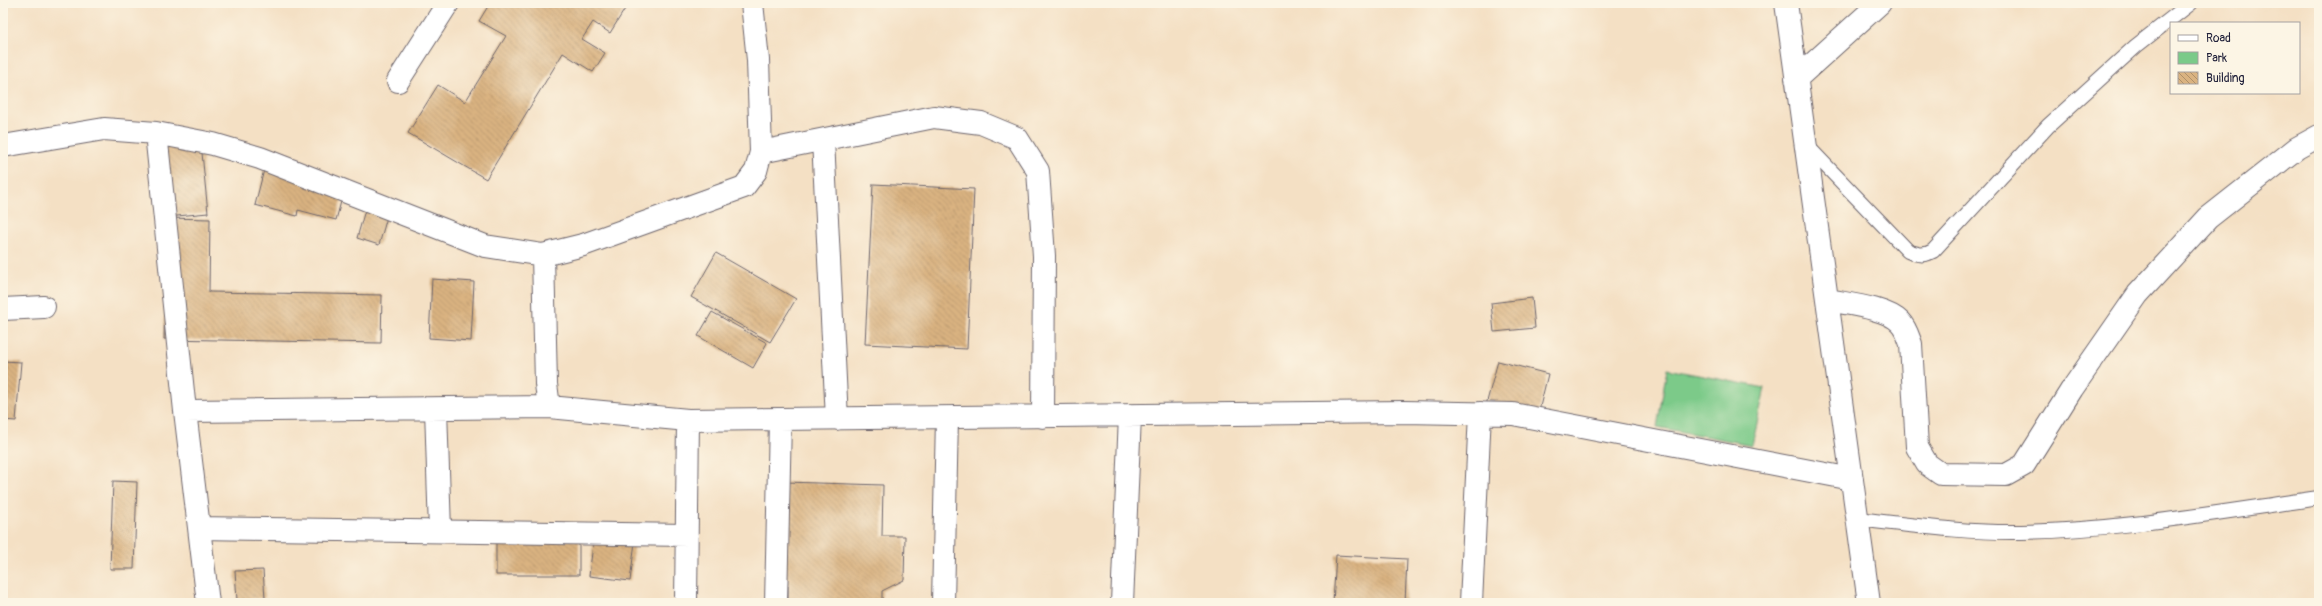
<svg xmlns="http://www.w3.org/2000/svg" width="2322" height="606" font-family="Pangolin,sans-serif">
<defs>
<pattern id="building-back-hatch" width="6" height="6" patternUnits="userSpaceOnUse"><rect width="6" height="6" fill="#dab381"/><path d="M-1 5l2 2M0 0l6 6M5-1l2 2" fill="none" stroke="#b0916b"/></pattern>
</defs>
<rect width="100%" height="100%" fill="#fcf5e5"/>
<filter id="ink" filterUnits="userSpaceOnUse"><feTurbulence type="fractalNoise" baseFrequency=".025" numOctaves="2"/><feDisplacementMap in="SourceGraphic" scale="8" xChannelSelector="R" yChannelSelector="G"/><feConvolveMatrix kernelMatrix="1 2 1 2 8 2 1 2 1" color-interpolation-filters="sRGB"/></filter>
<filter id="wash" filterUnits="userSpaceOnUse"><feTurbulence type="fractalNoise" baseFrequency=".012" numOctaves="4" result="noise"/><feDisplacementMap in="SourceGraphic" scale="16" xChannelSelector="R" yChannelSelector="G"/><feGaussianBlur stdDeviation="0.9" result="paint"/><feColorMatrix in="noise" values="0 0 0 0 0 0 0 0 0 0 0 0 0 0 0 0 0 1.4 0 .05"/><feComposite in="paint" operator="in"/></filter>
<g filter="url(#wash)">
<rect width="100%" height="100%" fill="#f4e0c4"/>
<path fill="#7bca89" stroke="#4e7662" d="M 1667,369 L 1765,388 L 1752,445 L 1657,427 Z"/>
<g id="blocks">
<path fill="url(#building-back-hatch)" d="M 490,3 L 628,4 L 610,33 L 593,22 L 582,39 L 605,53 L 593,72 L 563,53 L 486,179 L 408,133 L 438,85 L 465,102 L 506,36 L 479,21 Z
M 149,138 L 201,143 L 208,213 L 157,218 Z
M 266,162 L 346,183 L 336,220 L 298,210 L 297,216 L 255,205 Z
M 873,184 L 974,189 L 967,349 L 865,344 Z
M 365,210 L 387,217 L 379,245 L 357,238 Z
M 167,218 L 210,219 L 209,292 L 382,295 L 381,343 L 164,339 Z
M 716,253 L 796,299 L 770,342 L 691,297 Z
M 432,279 L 474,282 L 471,341 L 429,338 Z
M 1532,298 L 1535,328 L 1494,332 L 1491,303 Z
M 712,312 L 767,343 L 753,368 L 698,336 Z
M 3,361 L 21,362 L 16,421 L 3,420 Z
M 1498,361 L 1548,374 L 1537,419 L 1486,405 Z
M 113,481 L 137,482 L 134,569 L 110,569 Z
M 785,482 L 883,485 L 882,536 L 905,536 L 904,580 L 882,591 L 882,603 L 788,603 L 788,586 L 781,580 Z
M 594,537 L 635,542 L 630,581 L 589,576 Z
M 496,540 L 579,540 L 579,575 L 496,575 Z
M 1336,555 L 1407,559 L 1405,603 L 1333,603 Z
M 263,570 L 265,598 L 237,600 L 235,571 Z"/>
</g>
</g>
<g filter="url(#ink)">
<use href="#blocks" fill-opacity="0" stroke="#6c646b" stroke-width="1"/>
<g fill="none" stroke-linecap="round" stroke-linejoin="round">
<g stroke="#6c646b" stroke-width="16">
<path id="service" d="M 1808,147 L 1908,251 C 1918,255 1924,256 1933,251 L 2048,126 L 2136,46 L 2191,3
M 1857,519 C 1911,525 1966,533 2021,532 C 2121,530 2220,512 2319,498"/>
</g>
<g stroke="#6c646b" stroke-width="24">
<path id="minor" d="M 1786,3 L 1869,603
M 1796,79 L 1880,3
M 398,81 L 448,3
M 156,133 L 185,411 L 208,603
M 823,140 L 837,419
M 3,146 L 104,129 L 156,133 L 213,144 L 260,158 L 485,246 L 543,255 L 583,245 L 744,187 L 756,171 L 761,152 L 758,60 L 752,3
M 761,152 L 934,117 L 981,123 L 1017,138 L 1038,171 L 1044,256 L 1043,417
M 543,255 L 546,384 L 549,407 L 688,420 L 1404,412 L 1513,414 L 1852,479
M 1828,300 C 1847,304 1887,308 1900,322 C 1906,328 1908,336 1911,344 L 1917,447 L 1927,464 L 1941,474 L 2006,475 L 2024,465 L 2072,389 L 2138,294 L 2208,218 L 2297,148 L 2319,136
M 3,309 L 44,307
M 436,409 L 440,531
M 185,411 L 549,407
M 199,528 L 687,535
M 686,603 L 688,420
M 776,603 L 780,420
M 943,603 L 947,418
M 1122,603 L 1130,416
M 1471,603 L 1480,413"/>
</g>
<use href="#service" stroke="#fff" stroke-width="14"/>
<use href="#minor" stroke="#fff" stroke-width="22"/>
</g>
</g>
<rect width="2322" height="606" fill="none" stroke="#fcf5e5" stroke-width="16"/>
<rect x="2170" y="22" width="130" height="72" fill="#fcf5e5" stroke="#a5a1a1"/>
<rect x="2178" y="35" width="20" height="6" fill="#ffffff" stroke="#a5a1a1"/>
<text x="2206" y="42" font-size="12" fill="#22223b">Road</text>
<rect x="2178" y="52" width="20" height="12" fill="#7bca89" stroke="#a5a1a1"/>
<text x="2206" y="62" font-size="12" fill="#22223b">Park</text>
<rect x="2178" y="72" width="20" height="12" fill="url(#building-back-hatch)" stroke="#a5a1a1"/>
<text x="2206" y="82" font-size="12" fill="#22223b">Building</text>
</svg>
